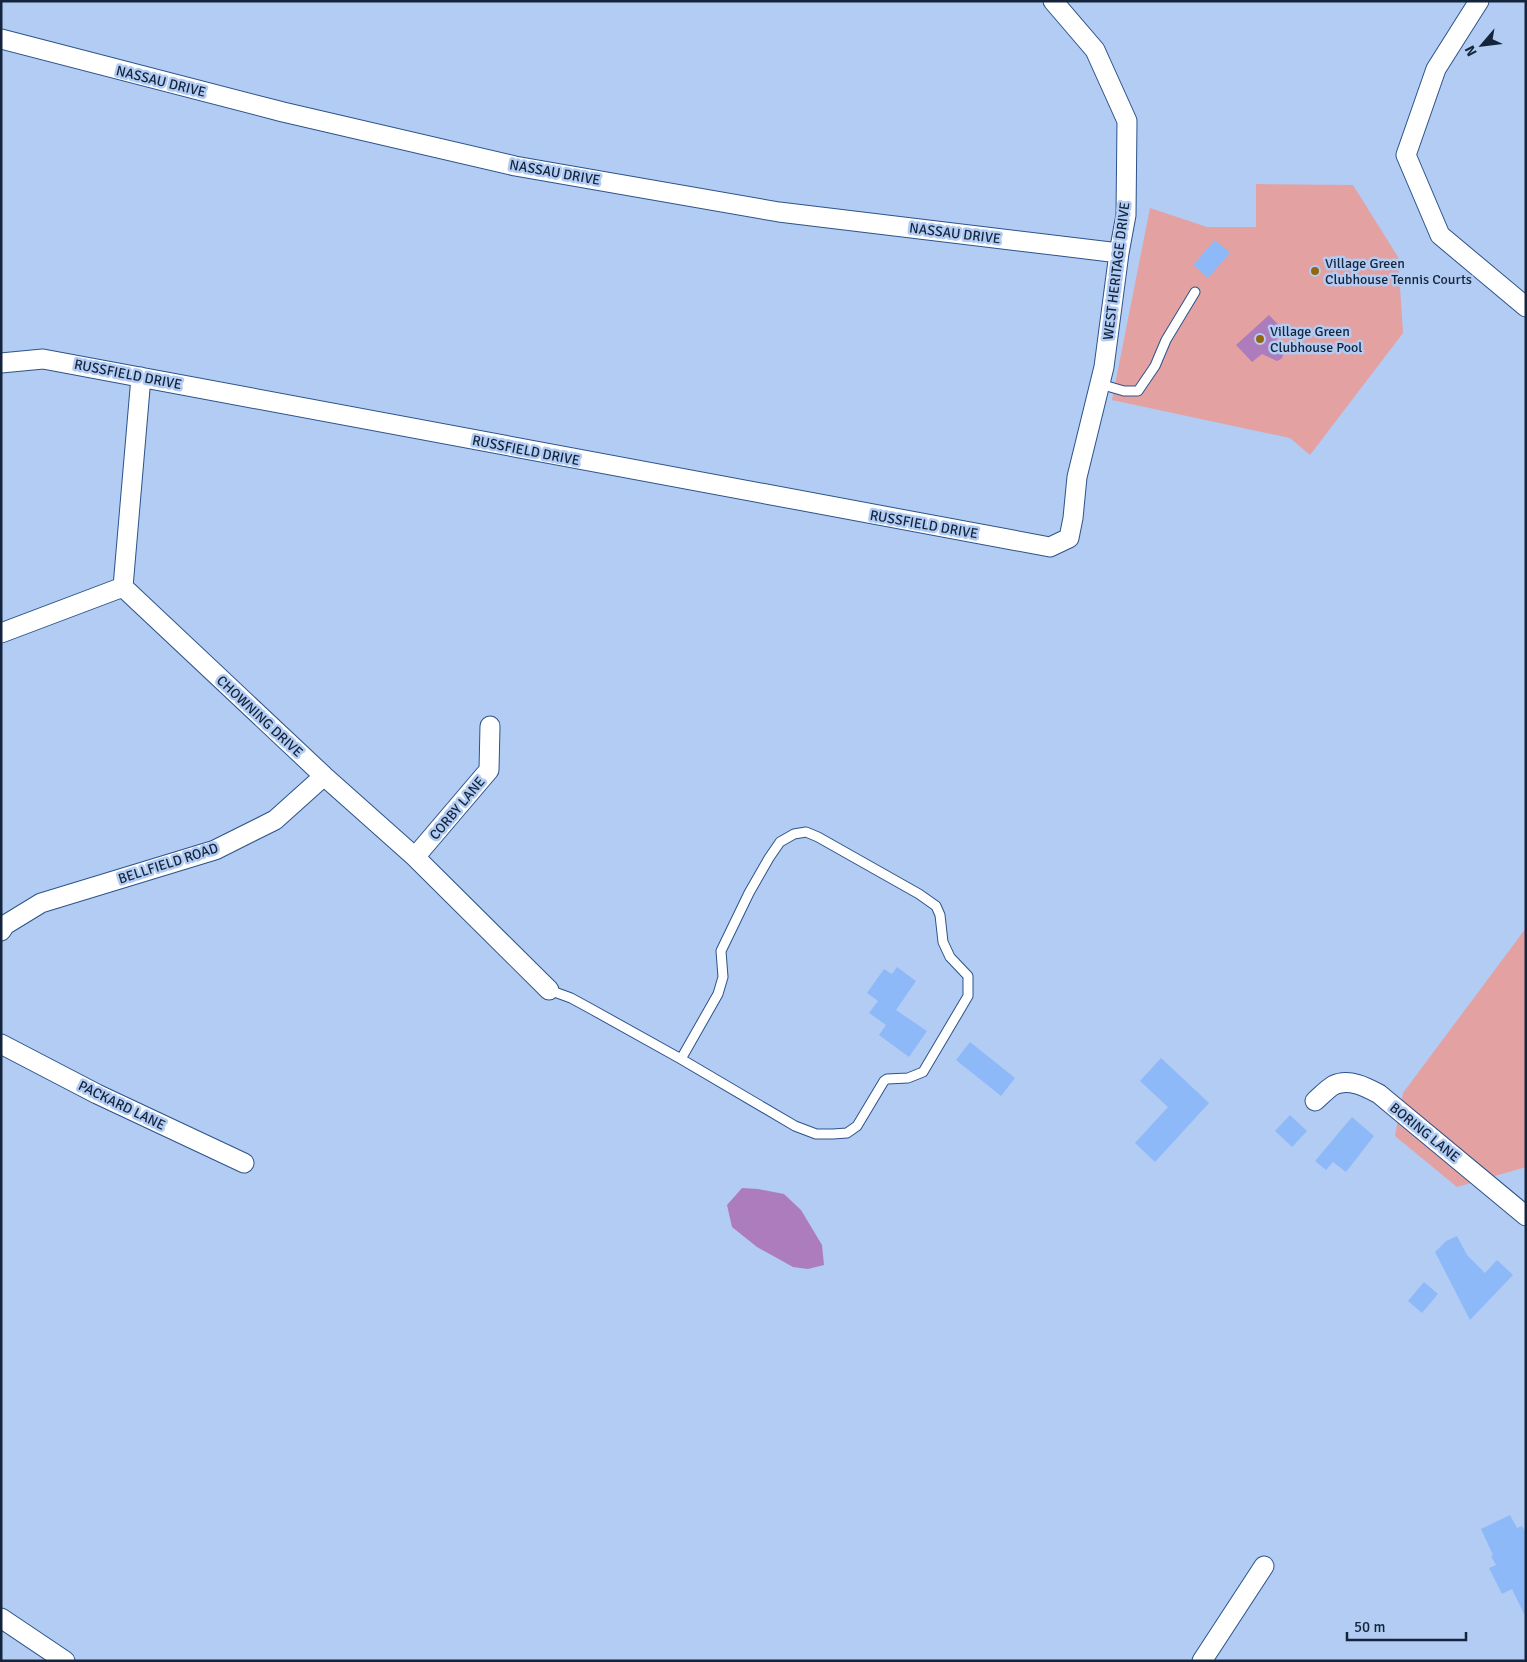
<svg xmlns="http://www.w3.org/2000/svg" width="1527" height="1662" font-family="Signika,sans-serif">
<rect width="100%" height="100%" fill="#b2ccf3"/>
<path fill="#e4a1a2" d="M 1256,184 L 1353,185 L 1398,257 L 1403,333 L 1310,455 L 1290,438 L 1112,400 L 1150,208 L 1207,227 L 1256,227 Z
M 1526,928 L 1526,1167 L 1457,1187 L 1395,1136 L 1403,1093 Z"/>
<path fill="#ad7cbd" d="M 1269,315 L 1285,332 L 1276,340 L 1283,356 L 1281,359 L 1277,361 L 1262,354 L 1252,362 L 1236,345 Z
M 742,1188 L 758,1189 L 784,1194 L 801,1210 L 822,1245 L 824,1265 L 808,1269 L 793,1267 L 757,1247 L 732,1227 L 727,1205 Z"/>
<path fill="#8eb9f8" d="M 1215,240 L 1230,253 L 1208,278 L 1193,265 Z
M 897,967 L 916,981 L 896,1010 L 927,1031 L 909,1057 L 879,1035 L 886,1025 L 869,1013 L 878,1001 L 867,993 L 884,969 L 892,974 Z
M 970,1042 L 1015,1078 L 1001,1096 L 956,1060 Z
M 1161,1058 L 1209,1103 L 1155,1162 L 1135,1143 L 1168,1107 L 1140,1081 Z
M 1290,1115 L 1307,1131 L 1292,1147 L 1275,1131 Z
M 1352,1117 L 1374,1136 L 1346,1172 L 1333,1162 L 1326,1170 L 1315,1161 Z
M 1457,1236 L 1467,1255 L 1485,1273 L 1497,1260 L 1513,1275 L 1470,1320 L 1435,1252 L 1446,1241 Z
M 1424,1282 L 1438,1294 L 1422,1313 L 1408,1301 Z
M 1510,1515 L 1517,1528 L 1522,1526 L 1526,1533 L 1526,1618 L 1512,1589 L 1502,1594 L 1489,1568 L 1496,1565 L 1491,1556 L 1493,1555 L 1481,1529 Z"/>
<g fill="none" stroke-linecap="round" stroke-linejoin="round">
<g stroke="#2c538a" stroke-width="11">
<path id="lane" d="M 1100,384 L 1124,391 L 1138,391 L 1155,366 L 1166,340 L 1195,292
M 549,990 L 571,998 L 593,1010 L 681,1059 L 795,1126 L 816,1134 L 833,1134 L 847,1133 L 857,1126 L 884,1081 L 887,1079 L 908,1078 L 923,1072 L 968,996 L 968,976 L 950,957 L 943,942 L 940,915 L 936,906 L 919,894 L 818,837 L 806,832 L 794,834 L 780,842 L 769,858 L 749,893 L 721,951 L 723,977 L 718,994 L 681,1059"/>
</g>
<g stroke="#2c538a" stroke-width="21">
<path id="street" d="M 1479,1 L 1436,69 L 1406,155 L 1440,235 L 1526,307
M 1,39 L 283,112 L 515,166 L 779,212 L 1119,253
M 1,363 L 43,359 L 1050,547 L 1069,538 L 1073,518 L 1077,477 L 1104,367 L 1119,253 L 1126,215 L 1127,121 L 1095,50 L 1053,1
M 141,377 L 123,587 L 324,776 L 415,857 L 549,990
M 1,633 L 123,587
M 415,857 L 489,770 L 490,726
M 1,931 L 5,925 L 41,903 L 215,850 L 275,820 L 324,776
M 1,1044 L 97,1094 L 244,1163
M 1315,1101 C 1321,1096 1327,1089 1334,1085 C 1349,1078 1366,1087 1379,1094 L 1526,1216
M 1,1618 L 65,1661
M 1202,1661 L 1264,1566"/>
</g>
<use href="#lane" stroke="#fff" stroke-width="9"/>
<use href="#street" stroke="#fff" stroke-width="19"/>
</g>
<g fill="#936712" stroke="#b2ccf3" stroke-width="2">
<circle cx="1315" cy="271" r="5"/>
<circle cx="1260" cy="339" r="5"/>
</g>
<g text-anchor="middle" stroke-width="5" stroke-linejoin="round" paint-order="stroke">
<g font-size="14" fill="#13243c" stroke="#b2ccf3">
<text transform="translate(161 81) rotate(14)" y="5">NASSAU DRIVE</text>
<text transform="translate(555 172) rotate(10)" y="5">NASSAU DRIVE</text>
<text transform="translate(955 233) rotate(7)" y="5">NASSAU DRIVE</text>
<text transform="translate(1116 271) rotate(-83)" y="5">WEST HERITAGE DRIVE</text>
<text transform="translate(128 374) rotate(11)" y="5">RUSSFIELD DRIVE</text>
<text transform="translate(526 450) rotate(11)" y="5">RUSSFIELD DRIVE</text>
<text transform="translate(924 524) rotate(10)" y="5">RUSSFIELD DRIVE</text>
<text transform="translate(260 716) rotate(43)" y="5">CHOWNING DRIVE</text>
<text transform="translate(457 808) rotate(-50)" y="5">CORBY LANE</text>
<text transform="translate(168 863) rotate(-18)" y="5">BELLFIELD ROAD</text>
<text transform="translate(122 1105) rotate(26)" y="5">PACKARD LANE</text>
<text transform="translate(1425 1132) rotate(39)" y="5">BORING LANE</text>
</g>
<g font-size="14" fill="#13243c" stroke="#b2ccf3" text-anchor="start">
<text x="1325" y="268">Village Green<tspan x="1325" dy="16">Clubhouse Tennis Courts</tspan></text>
<text x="1270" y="336">Village Green<tspan x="1270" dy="16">Clubhouse Pool</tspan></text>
</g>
</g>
<rect width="1527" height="1662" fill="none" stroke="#13243c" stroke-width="5"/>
<g transform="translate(1482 45) rotate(242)" stroke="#b2ccf3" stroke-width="4" paint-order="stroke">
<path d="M0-4L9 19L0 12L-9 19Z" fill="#13243c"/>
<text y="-8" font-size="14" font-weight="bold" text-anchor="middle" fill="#13243c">N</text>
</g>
<path d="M1347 1632v8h119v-8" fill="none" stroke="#13243c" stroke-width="2.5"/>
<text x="1354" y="1632" font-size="15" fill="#13243c" stroke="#b2ccf3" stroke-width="4" paint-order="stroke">50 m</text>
</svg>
